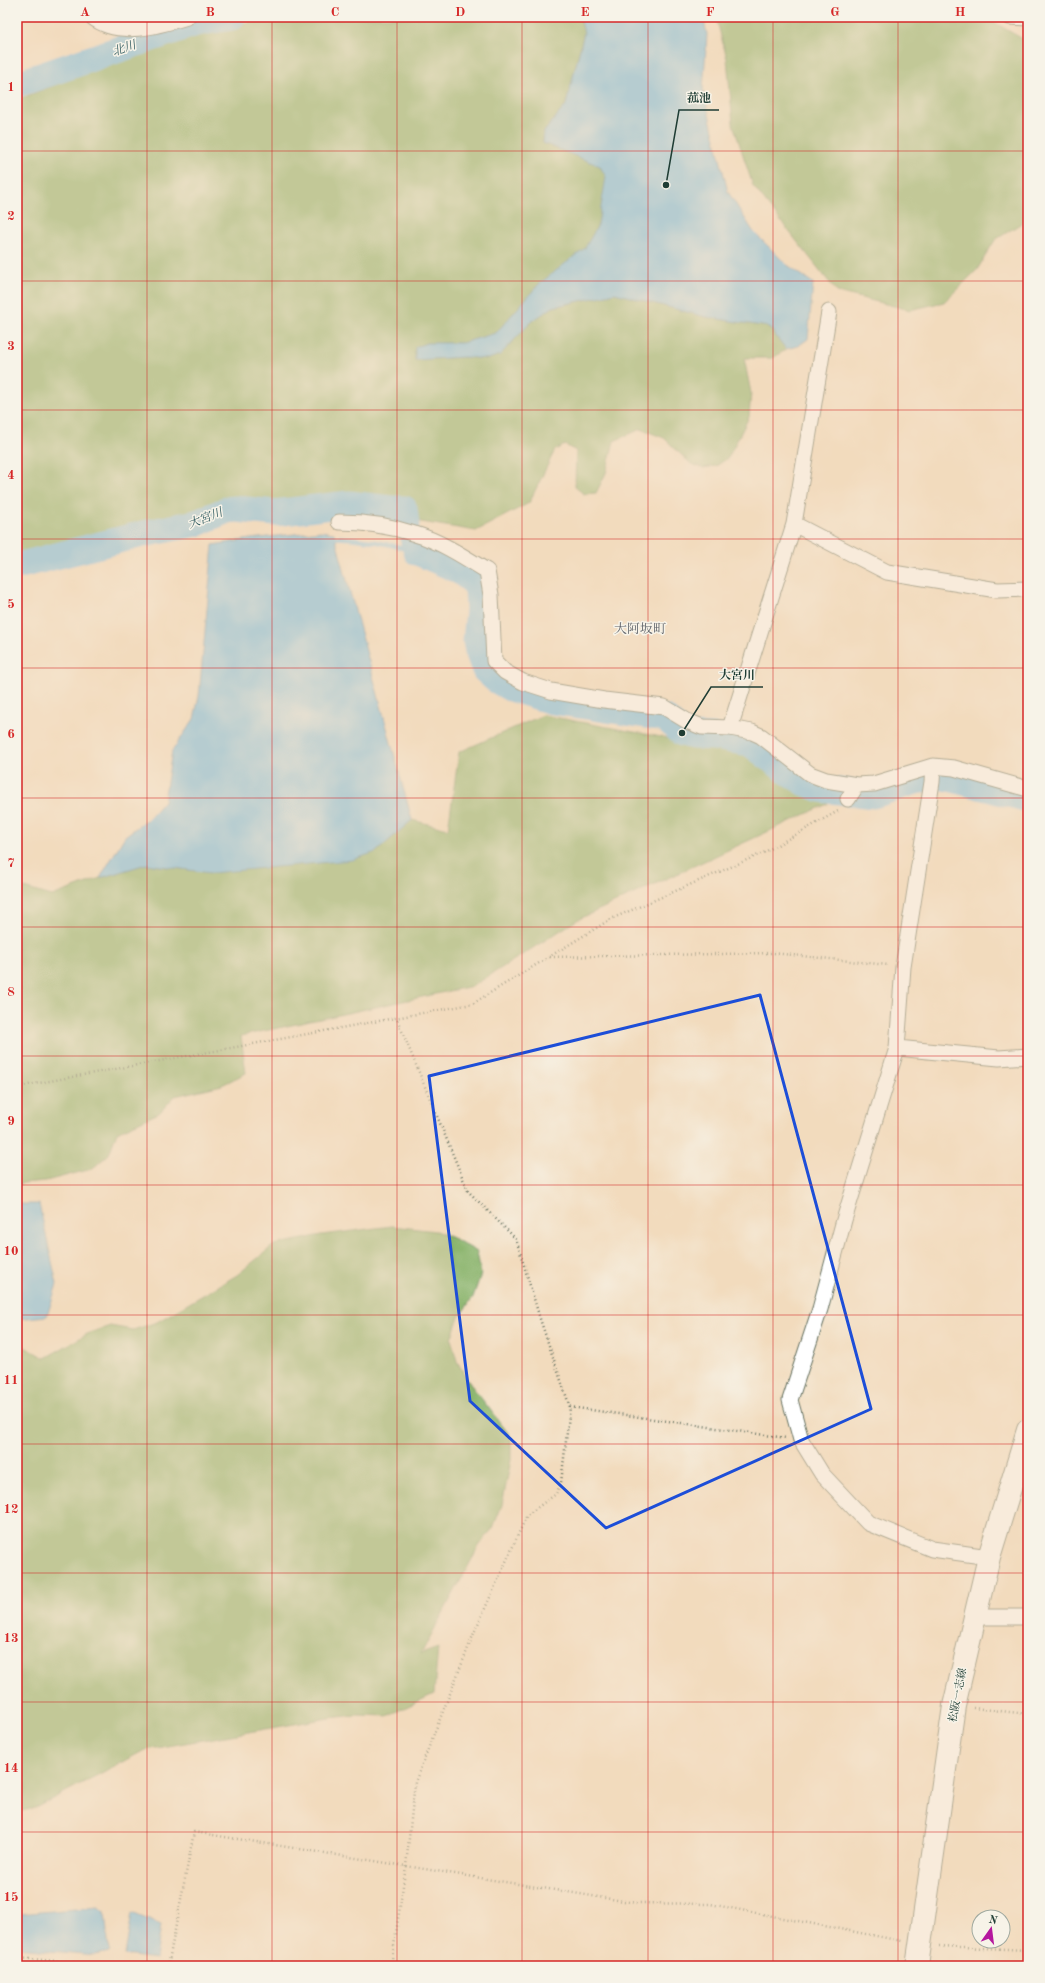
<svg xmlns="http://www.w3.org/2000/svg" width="1045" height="1983" font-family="'Old Standard TT','Noto Serif JP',serif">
<rect width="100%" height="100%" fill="#f7f3e8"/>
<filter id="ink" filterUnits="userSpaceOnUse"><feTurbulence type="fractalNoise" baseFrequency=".025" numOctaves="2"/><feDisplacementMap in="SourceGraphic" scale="8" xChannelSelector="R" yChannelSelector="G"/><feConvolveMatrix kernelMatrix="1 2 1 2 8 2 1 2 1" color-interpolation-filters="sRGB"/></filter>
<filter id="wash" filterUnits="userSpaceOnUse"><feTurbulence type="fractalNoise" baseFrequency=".012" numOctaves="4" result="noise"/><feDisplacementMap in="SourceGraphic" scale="16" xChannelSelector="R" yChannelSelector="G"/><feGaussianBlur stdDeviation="0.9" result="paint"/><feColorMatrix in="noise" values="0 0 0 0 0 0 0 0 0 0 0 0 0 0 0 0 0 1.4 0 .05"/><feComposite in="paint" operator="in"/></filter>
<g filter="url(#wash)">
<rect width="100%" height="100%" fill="#f2dbbd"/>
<path fill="#87b269" stroke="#53784e" d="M 263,17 L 580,17 L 584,32 L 566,105 L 544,132 L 543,143 L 601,166 L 607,177 L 598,225 L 585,249 L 539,284 L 496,333 L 462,343 L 427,343 L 415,347 L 415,360 L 464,357 L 488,359 L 500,355 L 532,321 L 553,307 L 615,293 L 706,317 L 769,327 L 786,349 L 773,358 L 744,358 L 751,393 L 749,417 L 728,458 L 716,466 L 703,468 L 691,464 L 664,438 L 641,429 L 614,441 L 606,473 L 596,493 L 584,494 L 575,487 L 576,451 L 565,445 L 555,450 L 529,503 L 476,531 L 348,510 L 293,505 L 231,505 L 168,517 L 17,566 L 17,100 L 188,31 L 258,21 Z
M 716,17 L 978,17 L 992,21 L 1028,42 L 1028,219 L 995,240 L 977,270 L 944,302 L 910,310 L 837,292 L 753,186 L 733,124 L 727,59 Z
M 543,715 L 753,754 L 832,802 L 577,920 L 473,986 L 241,1036 L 246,1073 L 222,1085 L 175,1096 L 159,1113 L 117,1132 L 109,1154 L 92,1169 L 46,1181 L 23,1183 L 17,1186 L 17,886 L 52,896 L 100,878 L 146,864 L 211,873 L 376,852 L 412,820 L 448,829 L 459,752 Z
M 392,1226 L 436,1231 L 457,1240 L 477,1252 L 481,1274 L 473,1297 L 459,1317 L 451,1339 L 457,1361 L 468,1381 L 511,1437 L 511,1460 L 502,1505 L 493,1528 L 479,1546 L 421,1654 L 438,1648 L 434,1694 L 387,1716 L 357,1715 L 329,1718 L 145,1750 L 35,1808 L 17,1812 L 17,1343 L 45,1358 L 87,1334 L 110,1326 L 133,1330 L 157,1322 L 237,1275 L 274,1245 L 321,1235 Z"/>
<path fill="#6dbbe7" stroke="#467c8e" d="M 580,17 L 703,17 L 707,34 L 703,90 L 728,192 L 753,231 L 786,264 L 813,283 L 808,339 L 798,346 L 786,349 L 769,327 L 706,317 L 615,293 L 553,307 L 532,321 L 500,355 L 488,359 L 464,357 L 415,360 L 415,347 L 427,343 L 462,343 L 496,333 L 539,284 L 585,248 L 598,225 L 606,177 L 600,166 L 543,143 L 544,132 L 566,105 L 584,33 Z
M 321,531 L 334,533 L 412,820 L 376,852 L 352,860 L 211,873 L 146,864 L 100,878 L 125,836 L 148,819 L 164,801 L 172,751 L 194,719 L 199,696 L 213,545 L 250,539 Z
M 17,1204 L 39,1204 L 57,1284 L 47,1316 L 17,1319 Z
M 98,1907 L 105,1912 L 109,1952 L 95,1955 L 17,1948 L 19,1914 Z
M 132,1913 L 161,1925 L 156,1959 L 125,1955 Z"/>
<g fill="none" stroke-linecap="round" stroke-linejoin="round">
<path stroke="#6dbbe7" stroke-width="4.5" d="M 332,537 C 362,538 388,543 417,552"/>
<path stroke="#6dbbe7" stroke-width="27" d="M 17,84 L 196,23 L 232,17
M 414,542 L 417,552 L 458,570 L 475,583 L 478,590 L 479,609 L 476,641 L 478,651 L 485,670 L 496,680 L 510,688 L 552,701 L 665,718 L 682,733 L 693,736 L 714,737 L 750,743 L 784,769 L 806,783 L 821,789 L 874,795 L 916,781 L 941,776 L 1028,799
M 17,566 L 143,534 L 197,523 L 227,510 L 236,509 L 275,513 L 349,504 L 390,509 L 404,509 L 406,524"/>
</g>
</g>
<g filter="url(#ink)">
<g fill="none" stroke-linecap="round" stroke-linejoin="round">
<g stroke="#697464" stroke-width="17">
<path id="minor" d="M 92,17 C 118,38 158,26 187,17
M 1010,17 L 1028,18
M 339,522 C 364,522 391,526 415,534 C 440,541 466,558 487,571 L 491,595 L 494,661 L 505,672 L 523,682 L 551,691 L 604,700 L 664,707 L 687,721 L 702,727 L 730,728 L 752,732 L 761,736 L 810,774 L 826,780 L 857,785 L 874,784 L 933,766 L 954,768 L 1028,789
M 794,524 L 887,572 L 997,590 L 1028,589
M 730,728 L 794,524 L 829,312
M 933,766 L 932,782 L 903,967 L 897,1048 L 844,1220 L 820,1309 L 790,1400 L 801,1440 L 822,1474 L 868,1523 L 932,1549 L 989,1557
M 848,799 L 857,785
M 897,1048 L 999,1058 L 1028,1056
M 973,1617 L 1028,1617"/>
</g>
<g stroke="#697464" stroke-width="24">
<path id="primary" d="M 917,1966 L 954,1706 L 989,1557 L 1028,1430"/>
</g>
<path stroke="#697464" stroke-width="2.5" stroke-dasharray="1 3" stroke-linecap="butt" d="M 550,957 L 773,953 L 888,965
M 17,1087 L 472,1004 L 611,919 L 763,853 L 840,810
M 570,1407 L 786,1438
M 973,1708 L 1028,1714
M 939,1946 L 1028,1950
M 17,1958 L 121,1966
M 168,1966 L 194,1832 L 636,1903 L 710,1904 L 902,1941
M 391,1966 L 406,1866 L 415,1782 L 474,1633 L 527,1515 L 556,1494 L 561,1483 L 570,1407 L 541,1322 L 516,1239 L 468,1191 L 397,1019"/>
<use href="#minor" stroke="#fff" stroke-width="15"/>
<use href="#primary" stroke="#fff" stroke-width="22"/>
</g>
</g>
<path d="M0 0H1045V1983H0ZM 760,995 L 871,1409 L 606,1528 L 470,1401 L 429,1076 Z" fill="#f2dbbd" fill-opacity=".55" fill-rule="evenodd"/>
<path fill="none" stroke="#1d4ed8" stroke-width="3" stroke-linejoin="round" d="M 760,995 L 871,1409 L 606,1528 L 470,1401 L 429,1076 Z"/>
<path fill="none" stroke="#d62828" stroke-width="1" stroke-opacity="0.55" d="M 147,17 L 147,1966M 272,17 L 272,1966M 397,17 L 397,1966M 522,17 L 522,1966M 648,17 L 648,1966M 773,17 L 773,1966M 898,17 L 898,1966M 17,151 L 1028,151M 17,281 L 1028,281M 17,410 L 1028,410M 17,539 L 1028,539M 17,668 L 1028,668M 17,798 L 1028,798M 17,927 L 1028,927M 17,1056 L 1028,1056M 17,1185 L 1028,1185M 17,1315 L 1028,1315M 17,1444 L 1028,1444M 17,1573 L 1028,1573M 17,1702 L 1028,1702M 17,1832 L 1028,1832"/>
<g text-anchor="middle" stroke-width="3" stroke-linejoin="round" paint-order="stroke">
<g font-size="11" fill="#1f3d34" stroke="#f7f3e8">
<text transform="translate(957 1695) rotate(-79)" y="4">松阪一志線</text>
</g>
<g font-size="12" font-style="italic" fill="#325c61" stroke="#f7f3e8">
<text transform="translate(124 48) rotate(-19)" y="4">北川</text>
<text transform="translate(205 518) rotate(-21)" y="4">大宮川</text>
</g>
<g font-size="13" fill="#61656b" stroke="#f7f3e8">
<text x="640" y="633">大阿坂町</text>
</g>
</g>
<path fill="none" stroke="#1f3d34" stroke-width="1.5" d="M666 185L679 110H719M682 733L711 687H763"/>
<g fill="#1f3d34" stroke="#f7f3e8" stroke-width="1.5">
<circle cx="666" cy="185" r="4"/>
<circle cx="682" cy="733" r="4"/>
</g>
<g font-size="12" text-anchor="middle" font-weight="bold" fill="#1f3d34" stroke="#f7f3e8" stroke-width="3" stroke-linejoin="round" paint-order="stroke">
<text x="699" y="102">菰池</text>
<text x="737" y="679">大宮川</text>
</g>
<rect width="1045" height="1983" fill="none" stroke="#f7f3e8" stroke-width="44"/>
<g transform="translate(991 1929) rotate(14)"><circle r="19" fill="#f7f3e8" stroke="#a1aaa0"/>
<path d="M0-3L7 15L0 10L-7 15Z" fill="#b5179e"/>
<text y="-6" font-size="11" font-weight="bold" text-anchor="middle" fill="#1f3d34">N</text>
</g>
<rect x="22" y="22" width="1001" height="1939" fill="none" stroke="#d62828" stroke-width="1.5"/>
<g font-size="13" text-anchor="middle" font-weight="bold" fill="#d62828">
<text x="85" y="16">A</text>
<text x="210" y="16">B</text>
<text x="335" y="16">C</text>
<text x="460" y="16">D</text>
<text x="585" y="16">E</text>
<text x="710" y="16">F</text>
<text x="835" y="16">G</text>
<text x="960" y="16">H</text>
<text x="11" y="91">1</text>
<text x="11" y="220">2</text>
<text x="11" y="350">3</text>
<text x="11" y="479">4</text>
<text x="11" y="608">5</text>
<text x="11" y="738">6</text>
<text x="11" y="867">7</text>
<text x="11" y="996">8</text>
<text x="11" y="1125">9</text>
<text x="11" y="1255">10</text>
<text x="11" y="1384">11</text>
<text x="11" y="1513">12</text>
<text x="11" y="1642">13</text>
<text x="11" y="1772">14</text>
<text x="11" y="1901">15</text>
</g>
</svg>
